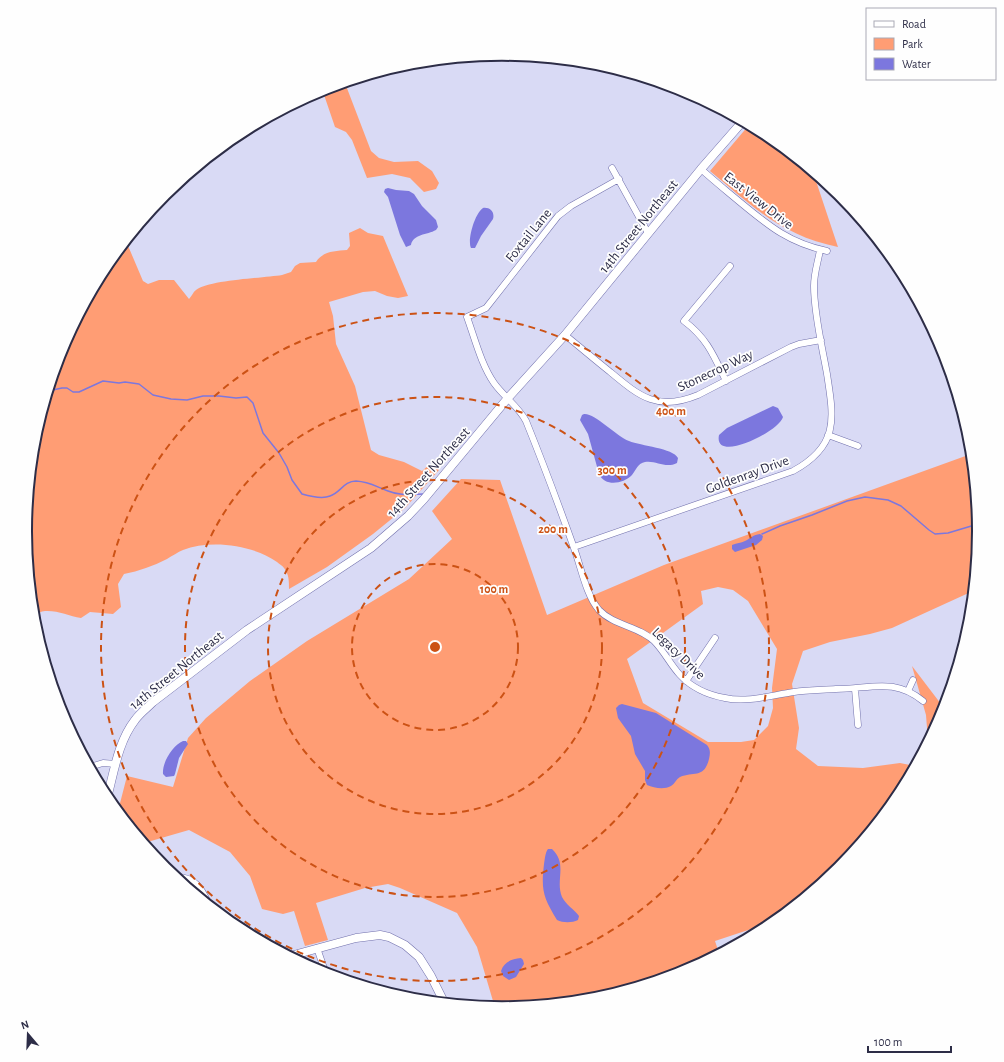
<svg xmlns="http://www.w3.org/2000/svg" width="1004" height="1062" font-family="'Alegreya Sans',sans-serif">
<rect width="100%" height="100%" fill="#d9daf5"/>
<path fill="#ff9d74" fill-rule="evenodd" d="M 345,83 L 371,151 L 379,158 L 394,162 L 418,161 L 432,171 L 439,183 L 436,189 L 424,192 L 410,178 L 392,174 L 367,178 L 352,140 L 346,132 L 335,127 L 322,89 Z
M 749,125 L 767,135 L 813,172 L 838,247 C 782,236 752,206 710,171 Z
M 360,228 L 368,233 L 383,236 L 408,296 L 398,298 L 387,296 L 375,291 L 363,292 L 329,302 L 333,316 L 336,344 L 355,386 L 371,450 L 379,455 L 404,462 L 422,471 L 430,464 L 434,464 L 439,470 L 405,508 L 373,534 L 327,567 L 289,589 C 289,581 289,574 284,568 C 283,566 279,564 277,562 C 253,545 211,539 183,550 C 178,552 172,556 167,559 C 153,566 139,571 124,574 L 118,584 L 121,607 L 113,614 L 90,612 L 81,618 C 69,616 57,610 45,611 C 41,611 37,614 33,616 L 25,531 L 34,438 L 61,348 L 106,266 L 126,241 L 143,281 L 148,284 L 159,280 L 174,280 L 189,299 C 192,296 193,292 196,290 C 209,280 264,278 282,275 L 291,272 L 295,266 L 300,263 L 316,262 C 323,251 335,251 347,250 L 350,246 L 349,233 Z
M 971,454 L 979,531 L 973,591 L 892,628 L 870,634 L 830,642 L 803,651 L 792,684 L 799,728 L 796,749 L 818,766 L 863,768 L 900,763 L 915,766 L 898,796 L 839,868 L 775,921 L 715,941 L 719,953 L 684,972 L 595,999 L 502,1008 L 487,1006 L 493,1001 L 477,947 L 457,913 L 400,888 L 388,884 L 365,888 L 316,903 L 328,940 L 305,946 L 294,911 L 283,914 L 262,909 L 250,876 L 230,852 L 189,830 L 144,843 L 118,811 L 127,776 L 173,787 L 188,738 L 206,718 L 250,681 L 307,641 L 409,579 L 452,539 L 432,511 L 461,479 L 500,480 L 547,615 L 664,565 ZM 718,587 L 733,590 L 748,601 L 777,649 L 772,688 L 773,708 L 768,726 L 754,740 L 741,742 L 708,742 L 643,703 L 627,659 L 703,604 L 701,591 Z
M 912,666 L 944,708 L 943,714 L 928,741 L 926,715 Z"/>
<path fill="#7c77de" d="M 388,188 L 396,190 L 409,191 L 414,194 L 422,206 L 436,220 L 438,227 L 436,230 C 427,235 413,234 411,245 L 406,247 L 400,235 L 388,197 L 384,192 L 385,189 Z
M 483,208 C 490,207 495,212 493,219 L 481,236 L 475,248 L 471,248 C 467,240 475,213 483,208 Z
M 773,406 L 778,408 L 783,417 C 779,432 713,464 719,435 L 727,428 Z
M 584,414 C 595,413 616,436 629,441 C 641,446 673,448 678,458 L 677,463 C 665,469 656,460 645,462 C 638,463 636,470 632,475 C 623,484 605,487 599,474 L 588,434 L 580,420 L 582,415 Z
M 760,534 L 763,536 L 762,540 L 756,545 L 735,552 L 732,549 L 732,545 C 737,543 741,543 745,541 C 751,538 753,535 760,534 Z
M 622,704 L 656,713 L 707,745 C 711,750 710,754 709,759 C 704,779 694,771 680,777 C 676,779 675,784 671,786 C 664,790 654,788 647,785 L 645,780 L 645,771 L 635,754 L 631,736 L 618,718 L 616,708 L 619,705 Z
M 183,741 L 186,741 L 188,744 L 179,758 L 175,774 L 174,776 L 166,777 L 163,774 C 162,762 173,745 183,741 Z
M 548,849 L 552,849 C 568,864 555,880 562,897 C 566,905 574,909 579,916 L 578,920 C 572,923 563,923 557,920 C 543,897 541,890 544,864 C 545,859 545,853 548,849 Z
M 521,958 L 523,960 L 524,964 L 516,977 L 509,980 L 503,976 L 501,971 C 504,962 511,959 521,958 Z"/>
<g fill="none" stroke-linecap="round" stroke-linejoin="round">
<path stroke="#7c77de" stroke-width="1.5" d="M 48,391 L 62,388 L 67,388 L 73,392 L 79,392 L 103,381 L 119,383 L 125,382 L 139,384 L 153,395 L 171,399 L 187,400 L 203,396 L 219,396 L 236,398 L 247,397 L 253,403 L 263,433 L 279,453 L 287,467 L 292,480 L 302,494 C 309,496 323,499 330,496 C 340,493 344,481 356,481 C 371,482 376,487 388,491 C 400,496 412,494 425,494
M 762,534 L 780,526 L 812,515 L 847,501 L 865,497 L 888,500 L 901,506 L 929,530 L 935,534 L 948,533 L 978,524"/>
<g stroke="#7170ac" stroke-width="7">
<path id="street" d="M 612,168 L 648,233
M 701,169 C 714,181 728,192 741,203 C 770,227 790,243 827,251
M 619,179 L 571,206 L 558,216 L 486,308 L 467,317 C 475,339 481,364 494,383 C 504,397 518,406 526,421 C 543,463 559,506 574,548 C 581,567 586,595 599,610 C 614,626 639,626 654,641 C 664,651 670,664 680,675 C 692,688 708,695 725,698 C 747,703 772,695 794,692 C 808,690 822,690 836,689 C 870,689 894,677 923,701
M 565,335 C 580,347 594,359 609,371 C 639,396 657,412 698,395 L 791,347 L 799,344 L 821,340
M 726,381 C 714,356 707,338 684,321 L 730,266
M 828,435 L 858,446
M 574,547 L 793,471 C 839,446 834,419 827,374 C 822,346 814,314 814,286 C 814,273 818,262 820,250
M 686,681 L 715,638
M 855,689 L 858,725
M 908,691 L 913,680
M 90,767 L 103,763 L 116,764
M 317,948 L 326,974"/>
</g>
<g stroke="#7170ac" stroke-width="9">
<path id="secondary" d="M 107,798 C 114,772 118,742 135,720 C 140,713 147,708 153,702 L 247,630 L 371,548 L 408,516 L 424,499 L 507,399 L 565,335 L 701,169 L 743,121
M 177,878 C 194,878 201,889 207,903
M 290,956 L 356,938 L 380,935 L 389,937 L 405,945 L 419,957 L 431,976 L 444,1002"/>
</g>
<use href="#street" stroke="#fff" stroke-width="6"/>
<use href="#secondary" stroke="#fff" stroke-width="8"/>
</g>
<g fill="none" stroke="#cc5215" stroke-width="2" stroke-dasharray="7 5">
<circle cx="435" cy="647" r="83"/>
<circle cx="435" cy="647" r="167"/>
<circle cx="435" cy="647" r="250"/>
<circle cx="435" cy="647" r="334"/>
</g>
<g text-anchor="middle" stroke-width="3.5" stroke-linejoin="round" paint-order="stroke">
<g font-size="14" fill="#2d2d47" stroke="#fefefe">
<text transform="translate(759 200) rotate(38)" y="5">East View Drive</text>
<text transform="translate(638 226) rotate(-51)" y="5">14th Street Northeast</text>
<text transform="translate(528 235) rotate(-51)" y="5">Foxtail Lane</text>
<text transform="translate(715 370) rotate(-25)" y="5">Stonecrop Way</text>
<text transform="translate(428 472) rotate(-48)" y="5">14th Street Northeast</text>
<text transform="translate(747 474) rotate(-20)" y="5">Goldenray Drive</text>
<text transform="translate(679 653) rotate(44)" y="5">Legacy Drive</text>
<text transform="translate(176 670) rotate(-39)" y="5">14th Street Northeast</text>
</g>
</g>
<path d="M0 0H1004V1062H0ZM32 531a470 470 0 1 1 940 0a470 470 0 1 1-940 0Z" fill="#fefefe" fill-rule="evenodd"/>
<path fill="none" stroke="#2d2d47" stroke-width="2" d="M32 531a470 470 0 1 1 940 0a470 470 0 1 1-940 0Z"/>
<circle cx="435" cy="647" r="6" fill="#cc5215" stroke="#fefefe" stroke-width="2"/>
<g font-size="12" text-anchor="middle" font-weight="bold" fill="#cc5215" stroke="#fefefe" stroke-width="3.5" stroke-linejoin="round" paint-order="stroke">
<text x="671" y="415">400 m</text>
<text x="612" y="474">300 m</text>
<text x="553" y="533">200 m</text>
<text x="494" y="593">100 m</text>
</g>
<rect x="866" y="8" width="130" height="72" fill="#fefefe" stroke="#aaaab5"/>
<rect x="874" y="21" width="20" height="6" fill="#ffffff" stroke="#aaaab5"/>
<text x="902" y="28" font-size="12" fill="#2d2d47">Road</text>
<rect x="874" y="38" width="20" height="12" fill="#ff9d74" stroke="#aaaab5"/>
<text x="902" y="48" font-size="12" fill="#2d2d47">Park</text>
<rect x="874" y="58" width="20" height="12" fill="#7c77de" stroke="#aaaab5"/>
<text x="902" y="68" font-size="12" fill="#2d2d47">Water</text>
<g transform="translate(28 1034) rotate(341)" stroke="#fefefe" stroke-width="3" paint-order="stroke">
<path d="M0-3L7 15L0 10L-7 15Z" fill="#2d2d47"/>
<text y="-6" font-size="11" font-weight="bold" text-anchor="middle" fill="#2d2d47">N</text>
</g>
<path d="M868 1046v6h83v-6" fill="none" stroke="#2d2d47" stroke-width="2"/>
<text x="874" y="1046" font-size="12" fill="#2d2d47" stroke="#fefefe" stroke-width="3" paint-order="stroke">100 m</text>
</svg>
